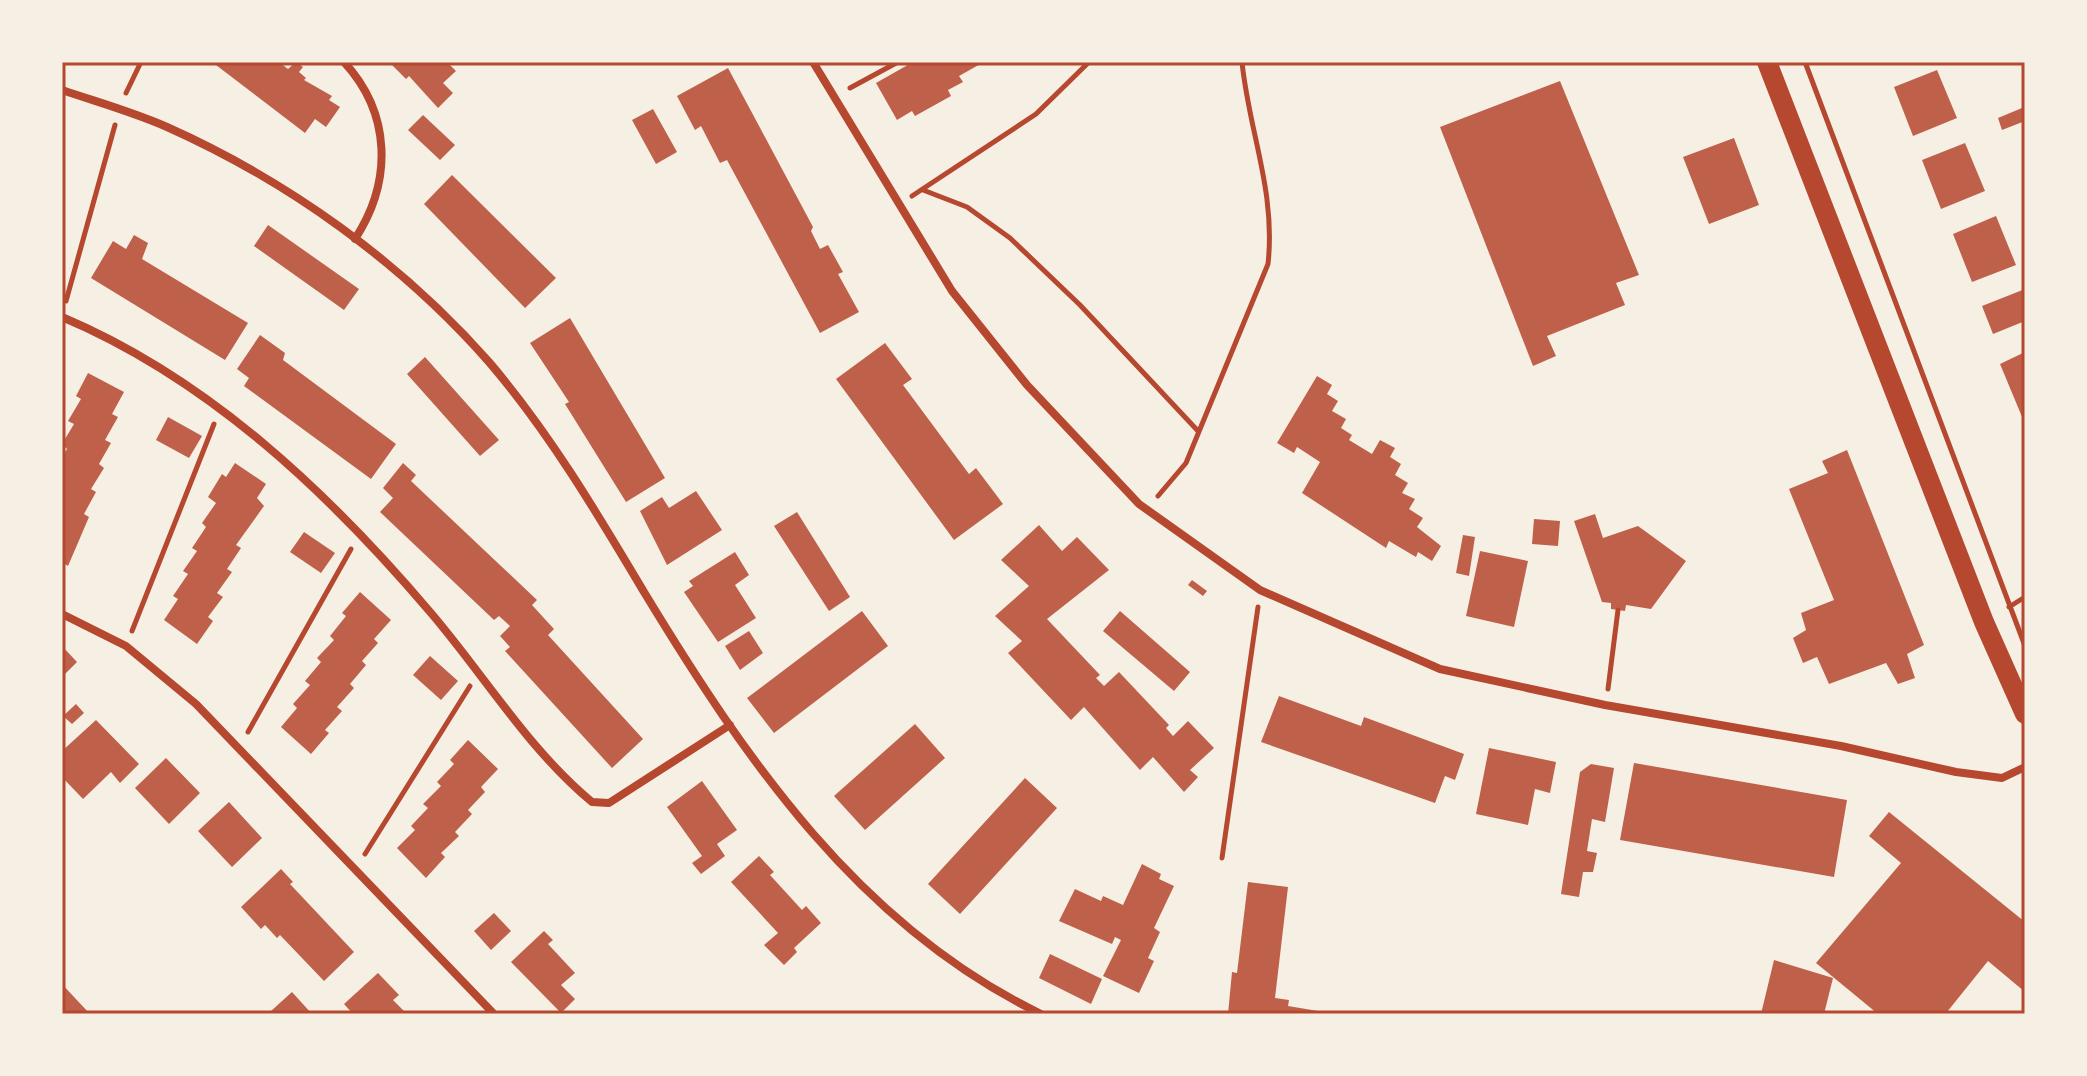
<svg xmlns="http://www.w3.org/2000/svg" width="2087" height="1076" font-family="Cabin,sans-serif">
<rect width="100%" height="100%" fill="#f6efe4"/>
<path fill="#bf614a" d="M 212,62 L 279,62 L 288,69 L 296,62 L 303,67 L 299,72 L 306,78 L 304,80 L 332,96 L 329,100 L 340,107 L 326,127 L 315,119 L 305,133 Z
M 389,62 L 447,62 L 456,71 L 443,83 L 453,93 L 438,108 L 409,76 L 406,79 Z
M 913,62 L 984,62 L 959,76 L 963,82 L 948,90 L 951,96 L 915,116 L 912,111 L 897,120 L 876,83 Z
M 728,68 L 813,227 L 811,231 L 820,249 L 828,245 L 843,272 L 838,274 L 859,312 L 820,333 L 727,160 L 720,163 L 701,126 L 695,130 L 677,96 Z
M 1937,70 L 1957,118 L 1913,136 L 1894,87 Z
M 1560,81 L 1639,275 L 1616,283 L 1625,305 L 1547,336 L 1556,356 L 1533,366 L 1440,127 Z
M 2022,108 L 2025,121 L 2002,130 L 1998,118 Z
M 653,109 L 677,152 L 656,164 L 632,120 Z
M 423,115 L 455,145 L 440,160 L 408,130 Z
M 1734,138 L 1759,205 L 1709,224 L 1683,157 Z
M 1965,143 L 1985,191 L 1941,209 L 1922,160 Z
M 452,175 L 556,278 L 525,308 L 424,204 Z
M 1996,216 L 2016,265 L 1972,282 L 1953,234 Z
M 268,225 L 359,289 L 344,310 L 254,246 Z
M 134,235 L 148,243 L 142,259 L 248,323 L 225,360 L 91,278 L 113,241 L 126,249 Z
M 2025,289 L 2025,321 L 1993,334 L 1982,306 Z
M 570,318 L 665,478 L 626,502 L 565,404 L 569,402 L 530,343 Z
M 260,335 L 285,353 L 283,360 L 396,444 L 371,479 L 244,386 L 249,378 L 237,369 Z
M 885,343 L 912,379 L 903,385 L 909,393 L 969,474 L 976,468 L 1003,504 L 954,540 L 836,379 Z
M 2025,352 L 2025,424 L 2000,364 Z
M 425,357 L 499,440 L 480,456 L 407,374 Z
M 88,373 L 124,392 L 112,414 L 118,417 L 105,440 L 111,443 L 99,464 L 104,468 L 91,489 L 96,492 L 84,514 L 89,517 L 68,566 L 62,562 L 62,457 L 67,449 L 62,444 L 74,424 L 68,421 L 81,399 L 76,396 Z
M 1317,376 L 1332,385 L 1327,394 L 1338,401 L 1332,411 L 1346,419 L 1341,428 L 1352,435 L 1349,440 L 1372,454 L 1380,440 L 1395,448 L 1390,457 L 1401,464 L 1395,475 L 1408,483 L 1402,493 L 1415,499 L 1409,509 L 1423,518 L 1417,527 L 1441,546 L 1432,561 L 1418,552 L 1416,557 L 1389,541 L 1386,548 L 1302,493 L 1320,462 L 1297,447 L 1294,453 L 1277,443 Z
M 168,417 L 202,436 L 189,458 L 156,440 Z
M 1847,450 L 1924,645 L 1907,654 L 1915,678 L 1898,684 L 1886,663 L 1829,684 L 1817,657 L 1803,663 L 1793,638 L 1806,630 L 1801,613 L 1834,600 L 1789,489 L 1828,473 L 1822,461 Z
M 235,463 L 266,484 L 257,498 L 264,506 L 236,545 L 241,548 L 227,569 L 232,572 L 217,593 L 223,597 L 208,617 L 213,621 L 197,644 L 164,620 L 178,599 L 173,596 L 188,574 L 183,571 L 197,551 L 192,548 L 206,527 L 202,523 L 216,503 L 208,497 L 222,474 L 226,477 Z
M 403,463 L 416,475 L 411,481 L 537,600 L 532,605 L 554,629 L 548,635 L 643,739 L 612,768 L 505,651 L 510,647 L 500,636 L 510,626 L 499,616 L 494,620 L 380,512 L 393,498 L 383,488 Z
M 696,491 L 722,530 L 667,565 L 640,511 L 662,497 L 669,508 Z
M 797,512 L 850,597 L 829,611 L 774,526 Z
M 1595,514 L 1603,538 L 1638,526 L 1686,561 L 1651,609 L 1626,605 L 1625,611 L 1611,609 L 1611,603 L 1602,602 L 1574,521 Z
M 1534,519 L 1560,521 L 1558,546 L 1532,544 Z
M 1039,525 L 1062,551 L 1077,537 L 1109,570 L 1047,619 L 1100,675 L 1096,678 L 1104,686 L 1119,672 L 1169,725 L 1166,728 L 1173,736 L 1188,721 L 1214,748 L 1190,770 L 1198,777 L 1184,792 L 1153,757 L 1140,770 L 1084,707 L 1071,720 L 1008,653 L 1022,641 L 995,616 L 1029,586 L 1001,560 Z
M 304,532 L 335,553 L 321,573 L 290,552 Z
M 1463,535 L 1475,537 L 1469,576 L 1456,573 Z
M 1480,551 L 1528,561 L 1514,627 L 1466,616 Z
M 735,552 L 749,575 L 735,585 L 756,618 L 718,642 L 684,592 L 693,586 L 689,581 Z
M 1192,580 L 1207,591 L 1203,596 L 1188,585 Z
M 360,592 L 391,620 L 374,639 L 378,643 L 362,661 L 366,665 L 350,684 L 354,688 L 337,707 L 342,711 L 325,730 L 329,733 L 311,754 L 281,727 L 297,708 L 293,704 L 310,685 L 305,681 L 321,662 L 317,658 L 334,640 L 330,636 L 346,616 L 342,613 Z
M 862,611 L 888,646 L 774,733 L 747,698 Z
M 1120,611 L 1190,672 L 1174,691 L 1103,631 Z
M 749,631 L 763,653 L 740,670 L 725,646 Z
M 62,646 L 77,662 L 62,677 Z
M 430,656 L 458,681 L 441,700 L 413,675 Z
M 1279,696 L 1361,726 L 1364,717 L 1464,754 L 1455,780 L 1445,776 L 1435,803 L 1261,742 Z
M 76,704 L 84,713 L 72,724 L 63,716 Z
M 96,720 L 139,764 L 120,783 L 111,772 L 83,799 L 62,777 L 62,751 Z
M 915,724 L 945,758 L 865,830 L 834,796 Z
M 468,740 L 498,769 L 481,787 L 485,792 L 468,810 L 472,814 L 455,832 L 459,836 L 441,853 L 445,857 L 426,878 L 397,848 L 415,830 L 411,826 L 428,808 L 423,804 L 441,786 L 437,782 L 454,764 L 450,760 Z
M 1489,748 L 1556,762 L 1550,793 L 1535,789 L 1528,825 L 1476,814 Z
M 166,758 L 200,793 L 169,824 L 135,788 Z
M 1634,763 L 1847,800 L 1834,877 L 1620,840 Z
M 1591,764 L 1614,768 L 1605,822 L 1592,819 L 1587,851 L 1597,853 L 1593,872 L 1583,872 L 1579,897 L 1561,894 L 1580,772 Z
M 1025,778 L 1057,808 L 960,914 L 928,884 Z
M 702,781 L 737,830 L 717,844 L 725,856 L 701,874 L 692,863 L 702,856 L 667,807 Z
M 229,802 L 262,838 L 232,867 L 198,831 Z
M 1889,812 L 2025,922 L 2025,992 L 1988,961 L 1947,1012 L 1950,1014 L 1878,1014 L 1816,963 L 1901,863 L 1869,836 Z
M 759,856 L 774,872 L 770,875 L 802,910 L 806,906 L 821,923 L 794,948 L 797,952 L 784,965 L 764,945 L 778,933 L 731,882 Z
M 1142,864 L 1161,874 L 1159,879 L 1174,886 L 1154,928 L 1160,932 L 1148,958 L 1154,961 L 1139,993 L 1103,976 L 1121,940 L 1115,937 L 1112,944 L 1059,921 L 1075,889 L 1101,901 L 1103,896 L 1123,905 Z
M 281,869 L 293,882 L 290,884 L 354,952 L 324,981 L 280,935 L 277,938 L 265,925 L 261,929 L 241,907 Z
M 1248,882 L 1288,887 L 1275,998 L 1289,1000 L 1288,1006 L 1336,1014 L 1228,1014 L 1232,972 L 1237,973 Z
M 494,913 L 511,931 L 491,950 L 474,931 Z
M 544,931 L 553,940 L 548,944 L 575,973 L 561,985 L 575,999 L 561,1013 L 511,962 Z
M 1050,954 L 1102,979 L 1091,1004 L 1039,978 Z
M 1774,960 L 1833,978 L 1824,1014 L 1761,1014 Z
M 378,973 L 399,995 L 393,1000 L 407,1014 L 353,1014 L 344,1004 Z
M 62,984 L 74,997 L 90,1014 L 62,1014 Z
M 292,992 L 312,1014 L 271,1011 Z"/>
<g fill="none" stroke-linecap="round" stroke-linejoin="round">
<path stroke="#b5482f" stroke-width="5" d="M 1805,62 L 2025,646
M 850,88 L 898,62
M 126,93 L 141,62
M 923,190 L 967,207 L 1010,238 L 1080,305 L 1198,431
M 912,196 L 1036,114 L 1089,62
M 66,301 L 115,125
M 1158,496 L 1186,463 L 1268,264 C 1276,191 1249,132 1242,62
M 2009,607 L 2025,597
M 132,631 L 214,424
M 1608,689 L 1618,610
M 248,732 L 351,549
M 365,854 L 470,686
M 1222,858 L 1258,607"/>
<path stroke="#b5482f" stroke-width="8" d="M 344,62 C 391,113 393,181 355,239
M 813,62 L 952,291 L 1027,385 L 1139,504 L 1260,590 L 1440,669 L 1605,705 L 1841,746 L 1956,772 L 2002,778 L 2025,767
M 62,90 C 97,102 133,112 167,127 C 288,181 401,262 489,362 C 549,432 597,513 644,592 C 746,760 859,926 1041,1014
M 62,317 C 209,379 329,493 431,613 C 484,675 529,750 592,802 L 609,803 L 730,725
M 62,614 L 126,646 L 196,704 L 494,1014"/>
<path stroke="#b5482f" stroke-width="20" d="M 1767,62 L 1984,622 L 2025,714"/>
</g>
<rect width="2087" height="1076" fill="none" stroke="#f6efe4" stroke-width="128"/>
<rect x="64" y="64" width="1959" height="948" fill="none" stroke="#b5482f" stroke-width="3"/>
</svg>
